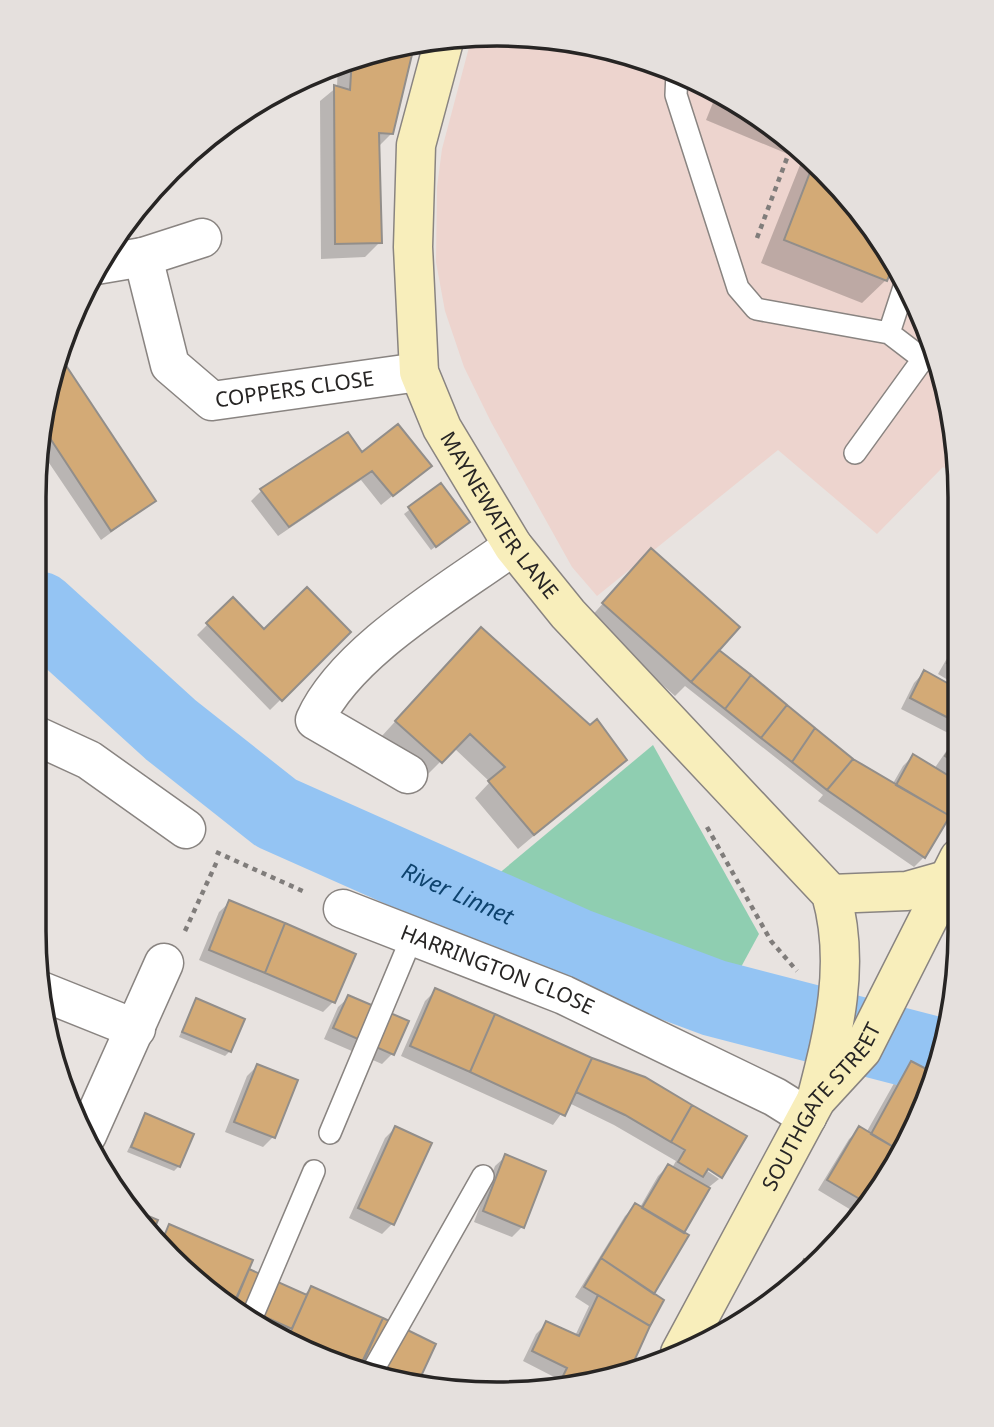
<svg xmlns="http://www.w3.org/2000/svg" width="994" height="1427" font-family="'Noto Sans',sans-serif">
<rect width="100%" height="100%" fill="#e8e3e0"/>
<path fill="#edd4ce" d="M 527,34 L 617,49 L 702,81 L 779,129 L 845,191 L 913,292 L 957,436 L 957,478 L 943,467 L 877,534 L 778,450 L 597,596 L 572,567 L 491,422 L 464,367 L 445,311 L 436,262 L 437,187 L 442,149 L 472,36 Z"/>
<path fill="#8fceb1" d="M 653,745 L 759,934 L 728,991 L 585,942 L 479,890 Z"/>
<path fill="#0003" d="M 413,43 L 392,133 L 378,147 L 380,242 L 365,257 L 321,259 L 320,101 L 337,87 L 338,62 Z
M 694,78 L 779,129 L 845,191 L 893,262 L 886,280 L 862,303 L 761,263 L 802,160 L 706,120 L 714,100 L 689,89 Z
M 60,360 L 154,501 L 101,540 L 41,451 L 42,406 Z
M 347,434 L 362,454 L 429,466 L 381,505 L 361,480 L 278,536 L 251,501 L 261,491 Z
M 441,485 L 463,526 L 431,550 L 404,514 Z
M 637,565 L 712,656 L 852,761 L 892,785 L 903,766 L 913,756 L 934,769 L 956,737 L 901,709 L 914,683 L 924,672 L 958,691 L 959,796 L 924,857 L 914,867 L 818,801 L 823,795 L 685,686 L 675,696 L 589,619 Z
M 233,599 L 264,632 L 349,632 L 270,710 L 197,635 Z
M 958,639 L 958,686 L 938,674 Z
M 466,644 L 624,760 L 518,849 L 475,798 L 490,782 L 454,748 L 426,776 L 381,737 Z
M 230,902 L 333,1002 L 323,1012 L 199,960 L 219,912 Z
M 960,943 L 960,956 L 954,954 Z
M 436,990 L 745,1137 L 720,1177 L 702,1163 L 700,1166 L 719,1179 L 709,1187 L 652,1294 L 629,1368 L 552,1390 L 558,1379 L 523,1361 L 536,1334 L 547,1323 L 575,1336 L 589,1306 L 575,1297 L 625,1216 L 635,1206 L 639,1209 L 658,1176 L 668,1166 L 672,1168 L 676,1161 L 614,1125 L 569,1103 L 553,1125 L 401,1056 L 425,1001 Z
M 349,997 L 392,1054 L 382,1064 L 324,1039 L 338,1007 Z
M 196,1000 L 230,1051 L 225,1056 L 179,1037 Z
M 912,1063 L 935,1075 L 913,1135 L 861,1216 L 818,1190 L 849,1139 L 860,1129 L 866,1133 L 897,1078 Z
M 257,1066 L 273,1137 L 263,1147 L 225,1132 L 247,1076 Z
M 145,1115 L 179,1166 L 174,1171 L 127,1152 Z
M 395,1128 L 392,1224 L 382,1234 L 349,1218 L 385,1138 Z
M 506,1156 L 522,1227 L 512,1237 L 474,1222 L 495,1166 Z
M 170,1226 L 247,1270 L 304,1295 L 311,1288 L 415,1384 L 319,1358 L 192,1279 L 158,1240 Z
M 804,1261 L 814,1266 L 785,1290 L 794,1272 Z"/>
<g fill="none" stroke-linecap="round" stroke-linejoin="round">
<path stroke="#94c4f3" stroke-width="77" id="s1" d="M 39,610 L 171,730 L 276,813 L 575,946 L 714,998 L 942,1057"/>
</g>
<path fill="#d3aa76" stroke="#928e8a" stroke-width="2" d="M 415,42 L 393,134 L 379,133 L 382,243 L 335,244 L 334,85 L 350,90 L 352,57 Z
M 814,162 L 845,191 L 894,264 L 887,281 L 784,240 Z
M 61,358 L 156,501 L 111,531 L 42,426 L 42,406 Z
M 398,424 L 432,466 L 393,496 L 372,471 L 289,527 L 260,489 L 348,432 L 362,452 Z
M 441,483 L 470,522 L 436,547 L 408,507 Z
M 651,548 L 740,627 L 691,682 L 602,603 Z
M 307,587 L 351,632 L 282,701 L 206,623 L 233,597 L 264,629 Z
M 481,627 L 590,725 L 597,719 L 627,760 L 534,835 L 488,781 L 505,767 L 470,734 L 442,763 L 395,721 Z
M 958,642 L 958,669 L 947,663 Z
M 719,650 L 751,675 L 725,709 L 691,682 Z
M 924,670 L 958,689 L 958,723 L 910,698 Z
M 751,675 L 787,705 L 761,738 L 725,709 Z
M 787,705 L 815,728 L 792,762 L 761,738 Z
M 815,728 L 853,759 L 827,790 L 792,762 Z
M 958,736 L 959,765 L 945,756 Z
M 913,754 L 959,782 L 959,800 L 950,816 L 896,785 Z
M 853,759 L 950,816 L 925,858 L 827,790 Z
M 229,900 L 285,923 L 265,973 L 209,950 Z
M 285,923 L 356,954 L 335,1003 L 265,973 Z
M 435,988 L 495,1014 L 470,1072 L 410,1046 Z
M 348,995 L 409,1021 L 394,1055 L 333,1028 Z
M 196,998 L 245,1019 L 231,1052 L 182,1032 Z
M 495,1014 L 592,1058 L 565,1116 L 470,1072 Z
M 592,1058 L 645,1077 L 692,1105 L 671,1142 L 625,1115 L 576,1092 Z
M 911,1061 L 936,1074 L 913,1135 L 902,1152 L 871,1134 Z
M 257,1064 L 298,1080 L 275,1138 L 234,1122 Z
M 692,1105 L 747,1136 L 722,1178 L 708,1169 L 703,1177 L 678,1162 L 685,1150 L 671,1142 Z
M 145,1113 L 194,1134 L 180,1167 L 131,1147 Z
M 395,1126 L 432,1143 L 394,1225 L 358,1208 Z
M 859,1126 L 902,1152 L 870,1205 L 827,1180 Z
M 505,1154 L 546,1171 L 524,1228 L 483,1211 Z
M 668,1164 L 710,1188 L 684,1233 L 642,1208 Z
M 635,1203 L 689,1235 L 654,1294 L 601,1258 Z
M 129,1208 L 158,1220 L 152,1234 Z
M 169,1224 L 253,1260 L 234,1305 L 192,1279 L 161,1244 Z
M 601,1258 L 664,1300 L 650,1326 L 584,1287 Z
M 804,1259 L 816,1265 L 791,1286 Z
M 249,1269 L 307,1295 L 292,1329 L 234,1303 Z
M 311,1286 L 383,1318 L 361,1367 L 289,1335 Z
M 598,1295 L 650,1326 L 631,1368 L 556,1390 L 567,1368 L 532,1351 L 546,1321 L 579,1336 Z
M 383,1318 L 436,1344 L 417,1385 L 363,1360 Z"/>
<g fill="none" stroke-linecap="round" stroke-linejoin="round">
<g stroke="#898481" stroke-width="24">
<path id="lane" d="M 677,72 L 676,95 L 738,288 L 756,309 L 889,333 L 906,281
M 855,453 L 923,359 L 889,333
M 330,1133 L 412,937
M 252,1317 L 314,1171
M 372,1372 L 483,1176"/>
</g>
<g stroke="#898481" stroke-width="41">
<g id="street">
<path id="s2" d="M 143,257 L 170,365 L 212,401 L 419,372"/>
<path d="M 96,265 L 143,257 L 202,238"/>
<path d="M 37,736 L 89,760 L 186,829"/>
<path d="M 408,774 L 315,720 C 346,651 451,591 513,546"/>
<path id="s3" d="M 343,909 L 564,995 L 775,1097 L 807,1117"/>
<path d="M 41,991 L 136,1029"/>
<path d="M 87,1135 L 164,963"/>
</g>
</g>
<g stroke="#898481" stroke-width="41">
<g id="secondary">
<path id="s4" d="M 445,37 L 416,145 L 413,247 L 419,372 L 442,428 L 513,546 L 568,614 L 831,894 C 851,964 834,1031 816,1100"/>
<path d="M 831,894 L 907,891 L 946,880"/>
<path id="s5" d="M 680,1353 L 816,1100 L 862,1050 L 959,858"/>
</g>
</g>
<path stroke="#807d7b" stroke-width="4.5" stroke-dasharray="5 5" stroke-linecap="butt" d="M 757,238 L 793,142
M 707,827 L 771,941 L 797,971
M 216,852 L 307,893
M 185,931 L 218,859"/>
<use href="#lane" stroke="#fff" stroke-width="21"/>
<use href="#street" stroke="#fff" stroke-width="38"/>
<use href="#secondary" stroke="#f8eebb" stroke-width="38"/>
</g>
<g text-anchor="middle" stroke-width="6" stroke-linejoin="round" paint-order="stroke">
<g font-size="21" fill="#272524" stroke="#f5f0ed">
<text dy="7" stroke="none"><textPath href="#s2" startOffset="250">COPPERS CLOSE</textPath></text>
<text dy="7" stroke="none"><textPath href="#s4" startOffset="504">MAYNEWATER LANE</textPath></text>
<text dy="7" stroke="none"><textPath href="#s3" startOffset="166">HARRINGTON CLOSE</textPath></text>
<text dy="7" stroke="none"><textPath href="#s5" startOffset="285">SOUTHGATE STREET</textPath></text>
</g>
<g font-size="23" font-style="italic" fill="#0e436e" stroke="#f5f0ed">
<text dy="8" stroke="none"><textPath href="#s1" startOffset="511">River Linnet</textPath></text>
</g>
</g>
<path d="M0 0H994V1427H0ZM497 46H497A451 451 0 0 1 948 497V931A451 451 0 0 1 497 1382H497A451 451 0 0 1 46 931V497A451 451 0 0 1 497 46Z" fill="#e5e0dd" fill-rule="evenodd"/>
<path fill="none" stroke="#272524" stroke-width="3.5" d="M497 46H497A451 451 0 0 1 948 497V931A451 451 0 0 1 497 1382H497A451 451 0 0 1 46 931V497A451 451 0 0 1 497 46Z"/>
</svg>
